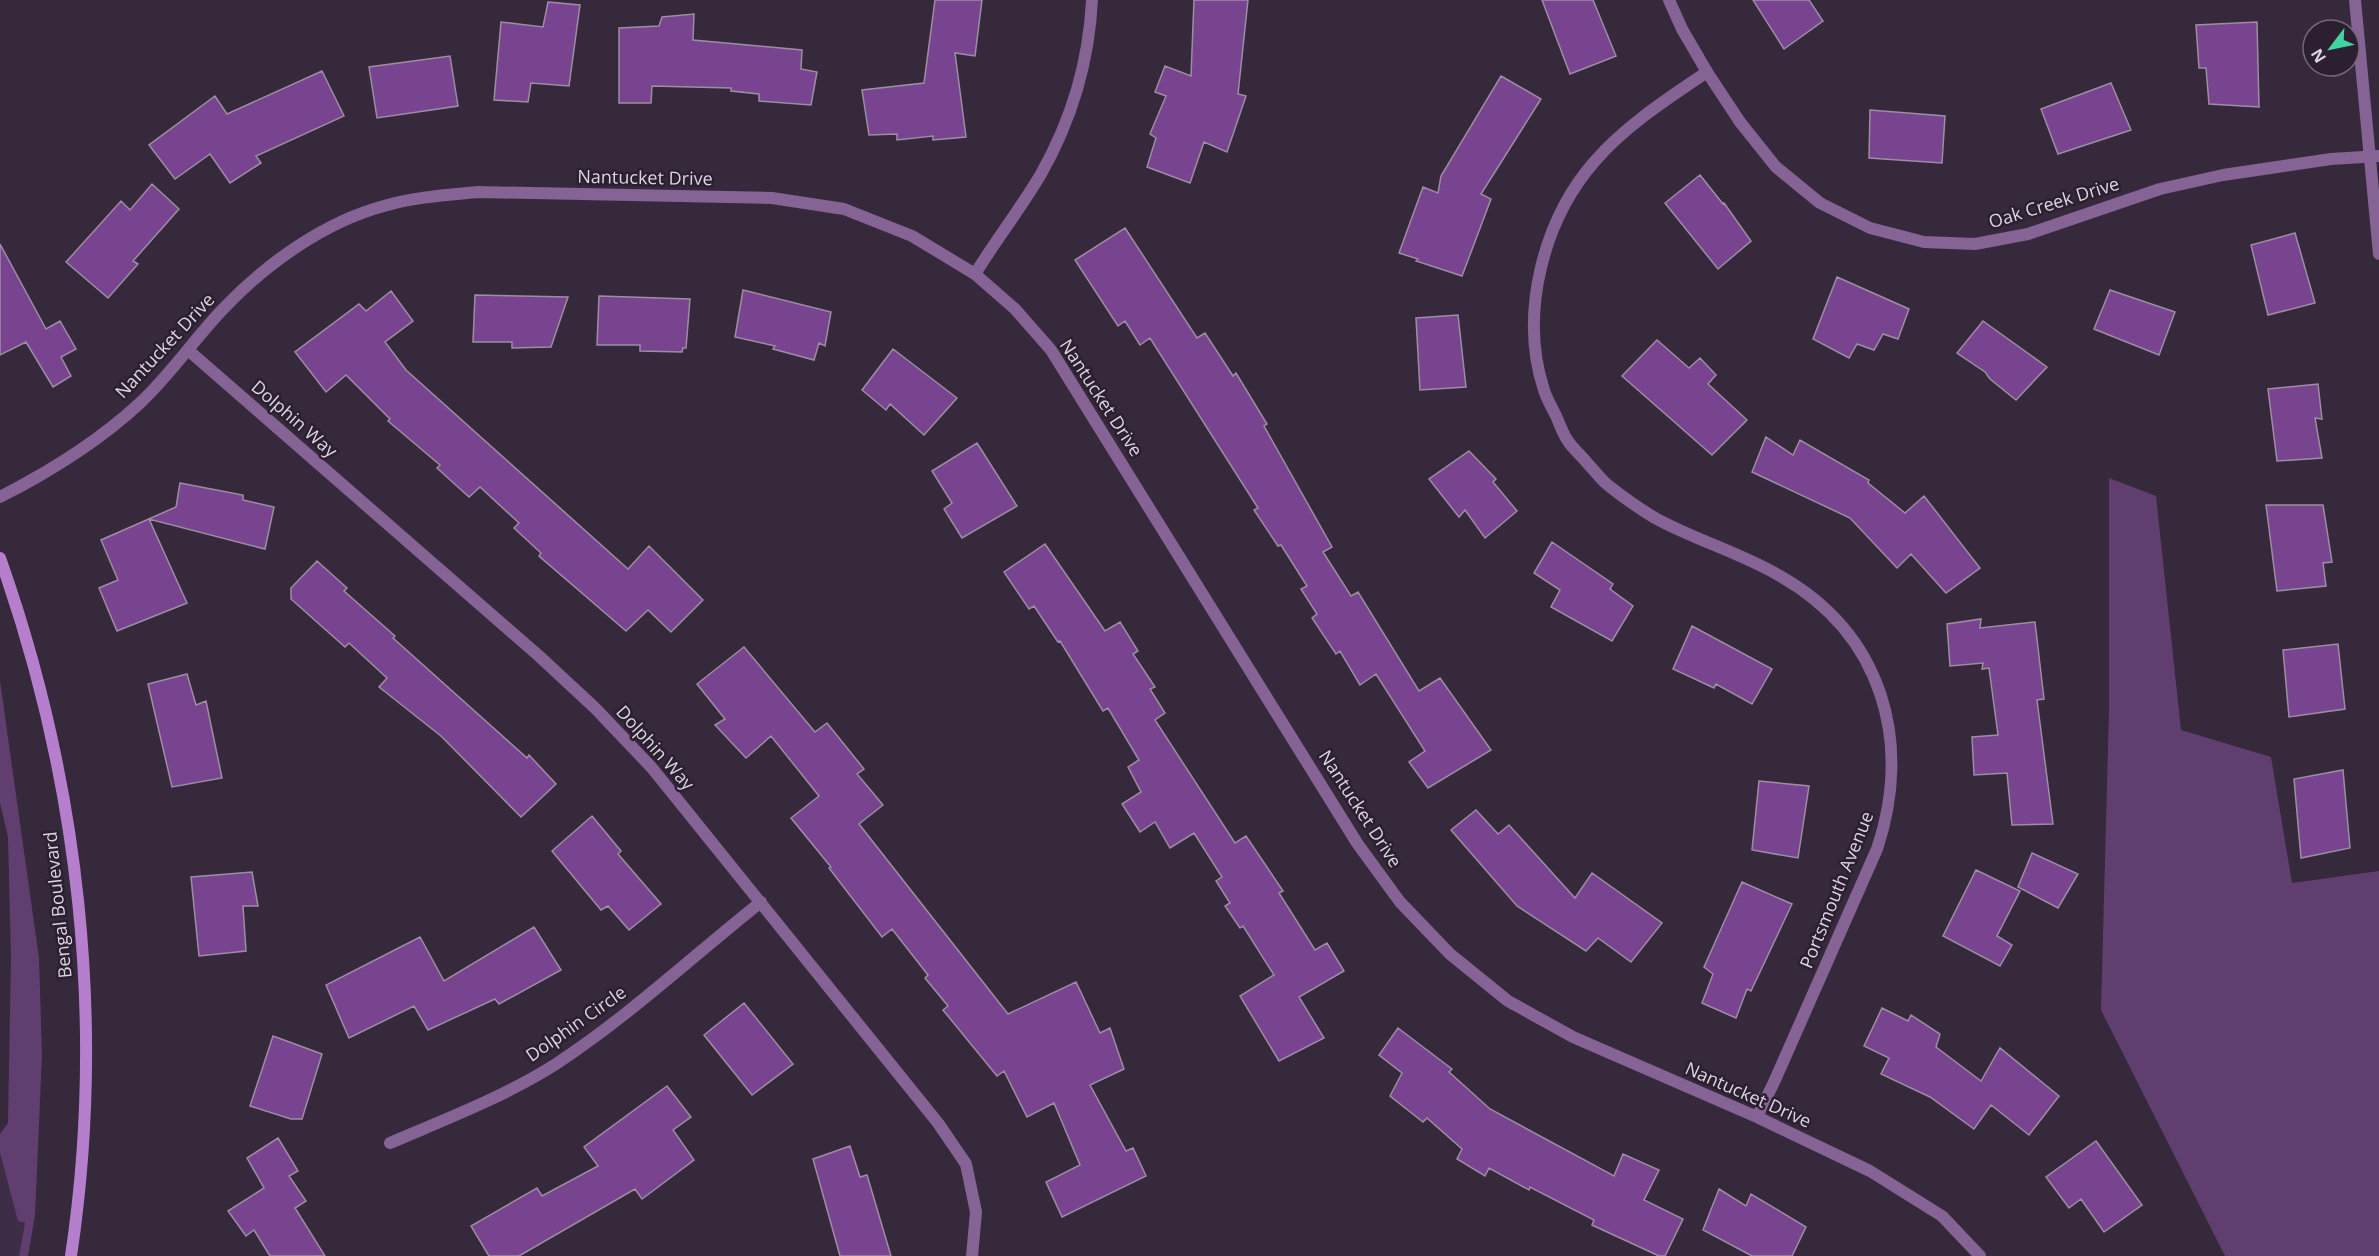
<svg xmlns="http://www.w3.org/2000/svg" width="2379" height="1256" font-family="'Open Sans',sans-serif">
<rect width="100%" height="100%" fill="#36293b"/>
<path fill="#3e2d46" d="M 0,1154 L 18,1221 L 25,1223 L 19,1256 L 0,1256 Z"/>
<path fill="#613e70" d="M 2109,478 L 2156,496 L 2181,730 L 2271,757 L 2292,883 L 2379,871 L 2379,1256 L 2225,1256 L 2101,1010 L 2109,711 Z
M 0,681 L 39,958 L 42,1055 L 35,1215 L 28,1256 L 19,1256 L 25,1223 L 18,1221 L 0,1153 L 0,1134 L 8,1123 L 11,957 L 8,837 L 0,803 Z"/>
<path fill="#79448f" stroke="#9d8da4" stroke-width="1.5" d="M 935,0 L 982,0 L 975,56 L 955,53 L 966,137 L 933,140 L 933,136 L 897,140 L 897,134 L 869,135 L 862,90 L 924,83 Z
M 1194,0 L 1248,0 L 1238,94 L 1246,96 L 1227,152 L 1204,142 L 1190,183 L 1147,167 L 1156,138 L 1150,134 L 1166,96 L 1155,92 L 1165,66 L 1191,76 Z
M 1542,0 L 1593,0 L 1616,56 L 1570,74 Z
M 1753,0 L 1809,0 L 1823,21 L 1784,49 Z
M 548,2 L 580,5 L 569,86 L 531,83 L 528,102 L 494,100 L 501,22 L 543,27 Z
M 694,14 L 693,40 L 802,50 L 801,69 L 817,72 L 811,105 L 759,101 L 759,94 L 731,91 L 731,88 L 652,86 L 651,103 L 619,103 L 619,28 L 659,26 L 662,17 Z
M 2257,22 L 2259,107 L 2209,104 L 2206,68 L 2199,68 L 2196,25 Z
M 450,56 L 458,106 L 377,118 L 369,67 Z
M 322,71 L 344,116 L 256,156 L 261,163 L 230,183 L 210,154 L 175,179 L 149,145 L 215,96 L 227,114 Z
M 1501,76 L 1541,99 L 1481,194 L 1491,199 L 1462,276 L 1416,261 L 1418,259 L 1399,253 L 1423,187 L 1438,193 L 1441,176 Z
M 2111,83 L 2131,130 L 2058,154 L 2041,109 Z
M 1870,110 L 1945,116 L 1942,163 L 1869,158 Z
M 1700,175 L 1723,204 L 1724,203 L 1751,241 L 1718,269 L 1665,203 Z
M 152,184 L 179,209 L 133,261 L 138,264 L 108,298 L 66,262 L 121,201 L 130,210 Z
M 1125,228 L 1197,338 L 1205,333 L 1233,376 L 1236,373 L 1267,424 L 1264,426 L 1332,547 L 1323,552 L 1351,596 L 1358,592 L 1419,691 L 1440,678 L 1491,750 L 1428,788 L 1409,762 L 1425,751 L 1376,674 L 1360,685 L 1340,651 L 1336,654 L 1312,618 L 1317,614 L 1301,589 L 1307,586 L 1281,545 L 1278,546 L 1254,510 L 1258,508 L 1150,338 L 1140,345 L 1125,321 L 1118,326 L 1075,260 Z
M 2295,233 L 2315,303 L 2268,315 L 2251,245 Z
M 0,244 L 46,329 L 60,321 L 76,349 L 61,357 L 71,376 L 53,387 L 26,342 L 0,355 Z
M 1837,277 L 1909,309 L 1898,339 L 1883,334 L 1874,350 L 1857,344 L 1849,358 L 1813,339 Z
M 743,290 L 831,312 L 825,346 L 819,343 L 814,360 L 773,349 L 775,346 L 735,337 Z
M 2110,290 L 2175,312 L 2159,355 L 2094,329 Z
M 391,291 L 413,321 L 385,342 L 406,370 L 628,569 L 649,546 L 703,600 L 671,632 L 648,610 L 626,631 L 539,556 L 541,553 L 514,528 L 519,523 L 480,487 L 469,497 L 437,468 L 440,465 L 388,421 L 390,419 L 346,375 L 326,392 L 295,352 L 359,304 L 366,311 Z
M 475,295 L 568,297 L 551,347 L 512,348 L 512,342 L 473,342 Z
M 599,296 L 690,299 L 686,348 L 683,348 L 682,352 L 640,351 L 640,345 L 597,345 Z
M 1458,315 L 1466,387 L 1420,390 L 1416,318 Z
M 1983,321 L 2047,367 L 2016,400 L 1990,379 L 1985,372 L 1957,353 Z
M 1657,340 L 1689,368 L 1700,358 L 1716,375 L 1708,384 L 1747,420 L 1712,455 L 1622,376 Z
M 893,349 L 957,398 L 924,435 L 890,404 L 886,410 L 862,390 Z
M 2318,384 L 2322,419 L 2315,418 L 2322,458 L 2277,461 L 2268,389 Z
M 1766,437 L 1793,455 L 1800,440 L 1869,480 L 1868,483 L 1905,513 L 1924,496 L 1980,568 L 1946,593 L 1911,554 L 1897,568 L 1850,518 L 1752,472 Z
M 977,443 L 1017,506 L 962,538 L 944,509 L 952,503 L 932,471 Z
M 1469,451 L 1496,479 L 1493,482 L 1517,511 L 1485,538 L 1465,510 L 1459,517 L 1429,479 Z
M 180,483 L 243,495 L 243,500 L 274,507 L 265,549 L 149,519 L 187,603 L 117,631 L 99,588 L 118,580 L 101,540 L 176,507 Z
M 2266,505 L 2323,505 L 2332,562 L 2323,563 L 2326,586 L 2277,591 Z
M 1552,542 L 1613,584 L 1610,589 L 1633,606 L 1612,641 L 1551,607 L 1560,590 L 1534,573 Z
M 1045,544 L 1105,631 L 1120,622 L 1138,651 L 1133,654 L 1155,687 L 1150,689 L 1165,713 L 1155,720 L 1235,843 L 1246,836 L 1283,891 L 1279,893 L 1315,950 L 1327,943 L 1344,971 L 1299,997 L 1324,1038 L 1279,1061 L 1240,996 L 1274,975 L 1243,926 L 1240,928 L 1225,906 L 1230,903 L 1216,881 L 1222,877 L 1194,833 L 1170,848 L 1155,822 L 1140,832 L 1122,804 L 1141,792 L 1128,767 L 1139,760 L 1108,708 L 1103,711 L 1060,641 L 1058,642 L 1034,606 L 1029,609 L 1004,572 Z
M 317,561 L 347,588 L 344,591 L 395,636 L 393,638 L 527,758 L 529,755 L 556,784 L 521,817 L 441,736 L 379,687 L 387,678 L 349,643 L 345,647 L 291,599 L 291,588 Z
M 1981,619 L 1980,628 L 2035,622 L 2044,699 L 2037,700 L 2053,824 L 2012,825 L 2007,773 L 1974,775 L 1972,737 L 1998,735 L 1989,668 L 1982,669 L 1983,663 L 1950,666 L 1947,624 Z
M 1692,626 L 1772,669 L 1752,704 L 1716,684 L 1714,688 L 1673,669 Z
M 2338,644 L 2345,709 L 2289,717 L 2283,650 Z
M 744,647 L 815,732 L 827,723 L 864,769 L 857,774 L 883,805 L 859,824 L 1008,1014 L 1076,982 L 1100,1033 L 1110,1028 L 1124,1069 L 1090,1085 L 1126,1151 L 1133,1148 L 1146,1176 L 1062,1217 L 1046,1182 L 1080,1165 L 1054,1103 L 1027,1117 L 1004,1071 L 997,1076 L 943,1010 L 948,1006 L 925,978 L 928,975 L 892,929 L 882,937 L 829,868 L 831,867 L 791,818 L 819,796 L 771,736 L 746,758 L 715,725 L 725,719 L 697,684 Z
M 187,674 L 196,705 L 206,701 L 222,778 L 172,787 L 148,684 Z
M 2343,770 L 2350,848 L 2301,858 L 2294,779 Z
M 1759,781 L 1809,786 L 1798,858 L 1752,850 Z
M 1476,810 L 1498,834 L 1509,825 L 1575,898 L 1592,873 L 1662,923 L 1631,962 L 1598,938 L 1586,951 L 1517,906 L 1451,830 Z
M 592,816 L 621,851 L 618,854 L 661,904 L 629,930 L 608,906 L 601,910 L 552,851 Z
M 2032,853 L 2078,874 L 2058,908 L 2018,887 Z
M 1976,870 L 2020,891 L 1997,936 L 2012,945 L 2000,966 L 1943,936 Z
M 252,872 L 258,906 L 243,906 L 246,951 L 199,956 L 191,877 Z
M 1742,882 L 1792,904 L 1751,991 L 1747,989 L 1736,1018 L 1702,1003 L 1713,974 L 1704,967 Z
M 534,927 L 561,970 L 499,1004 L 495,999 L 428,1030 L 414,1006 L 349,1038 L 326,985 L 420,937 L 444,981 Z
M 744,1003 L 793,1064 L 752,1095 L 704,1035 Z
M 1882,1008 L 1908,1021 L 1911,1015 L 1940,1034 L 1936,1047 L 1981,1081 L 2000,1048 L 2059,1096 L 2029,1135 L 1991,1105 L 1974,1129 L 1930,1097 L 1881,1074 L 1889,1058 L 1864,1046 Z
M 1398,1028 L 1452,1069 L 1449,1072 L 1490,1109 L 1614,1176 L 1623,1154 L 1659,1170 L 1644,1200 L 1683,1219 L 1665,1256 L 1659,1256 L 1592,1225 L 1594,1220 L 1530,1187 L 1529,1190 L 1489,1168 L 1485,1176 L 1457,1159 L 1462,1149 L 1427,1118 L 1423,1122 L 1390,1096 L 1402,1073 L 1379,1055 Z
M 273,1036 L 322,1054 L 302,1119 L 291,1119 L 250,1106 Z
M 667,1086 L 691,1117 L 673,1130 L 694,1160 L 642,1199 L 635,1189 L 519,1256 L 489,1256 L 471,1226 L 537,1188 L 542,1196 L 598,1166 L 584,1147 Z
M 278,1138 L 298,1171 L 289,1176 L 306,1201 L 295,1208 L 325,1256 L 270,1256 L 254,1230 L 246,1236 L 228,1211 L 264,1188 L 247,1158 Z
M 2096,1141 L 2142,1205 L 2104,1232 L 2081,1199 L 2069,1208 L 2046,1177 Z
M 850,1146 L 860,1177 L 867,1175 L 891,1256 L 840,1256 L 813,1159 Z
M 1719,1189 L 1746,1206 L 1751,1194 L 1806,1227 L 1792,1256 L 1752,1256 L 1703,1230 Z"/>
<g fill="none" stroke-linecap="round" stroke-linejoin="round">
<path stroke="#856394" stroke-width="12" d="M 1669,0 L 1682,29 L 1707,72
M 2355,0 L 2379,254
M 975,274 C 996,240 1021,208 1041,174 C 1071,121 1089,61 1092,0
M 188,350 L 539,656 L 595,708 L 652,768 L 938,1123 L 966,1164 L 976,1212 L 972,1256
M 390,1143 C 446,1119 504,1097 556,1064 C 629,1016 693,956 761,902"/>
<path stroke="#856394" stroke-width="12" d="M 0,497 C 51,471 98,442 140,403 C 171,374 195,338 224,308 C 266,264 324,222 384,206 C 414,197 447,195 478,192 L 772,198 L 844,209 L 912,236 L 975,274 L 1015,309 L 1051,350 L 1357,843 L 1400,902 L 1450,954 L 1508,1001 L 1573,1037 L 1757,1117 L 1870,1171 L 1942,1216 L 1980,1256
M 1757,1117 L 1775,1080 L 1877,849 C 1913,741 1882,634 1780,576 C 1741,553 1695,540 1655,518 C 1640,509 1623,497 1609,486 C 1601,480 1595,471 1588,464 C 1582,456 1573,449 1568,441 C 1563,434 1560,425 1557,418 C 1553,409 1547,400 1544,390 C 1519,314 1543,220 1595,161 C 1626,125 1669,98 1707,72 L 1740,122 L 1776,167 L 1820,203 L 1870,228 L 1924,242 L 1975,244 L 2028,234 L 2160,189 L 2223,175 L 2331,159 L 2379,156"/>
<path stroke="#b67fce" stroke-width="12" d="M 0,558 C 79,781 106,1022 71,1256"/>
</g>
<g text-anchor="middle" stroke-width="5" stroke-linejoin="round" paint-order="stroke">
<g font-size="18" fill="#dcd4e0" stroke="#2c1f31">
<text transform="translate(645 178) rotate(1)" y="6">Nantucket Drive</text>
<text transform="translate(2054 203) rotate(-17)" y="6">Oak Creek Drive</text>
<text transform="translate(165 346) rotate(-47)" y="6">Nantucket Drive</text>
<text transform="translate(1101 398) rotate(57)" y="6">Nantucket Drive</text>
<text transform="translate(294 419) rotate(41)" y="6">Dolphin Way</text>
<text transform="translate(655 748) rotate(48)" y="6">Dolphin Way</text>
<text transform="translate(1360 809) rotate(57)" y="6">Nantucket Drive</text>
<text transform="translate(1837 890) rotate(-68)" y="6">Portsmouth Avenue</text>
<text transform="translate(58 905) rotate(-96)" y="6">Bengal Boulevard</text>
<text transform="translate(576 1024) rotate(-35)" y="6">Dolphin Circle</text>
<text transform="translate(1748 1095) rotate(24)" y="6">Nantucket Drive</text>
</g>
</g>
<g transform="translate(2331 48) rotate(238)"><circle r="28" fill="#2c1f31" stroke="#726777" stroke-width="1.5"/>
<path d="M0-4.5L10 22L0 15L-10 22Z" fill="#41d4a1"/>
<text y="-9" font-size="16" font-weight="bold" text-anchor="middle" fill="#dcd4e0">N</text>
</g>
</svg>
